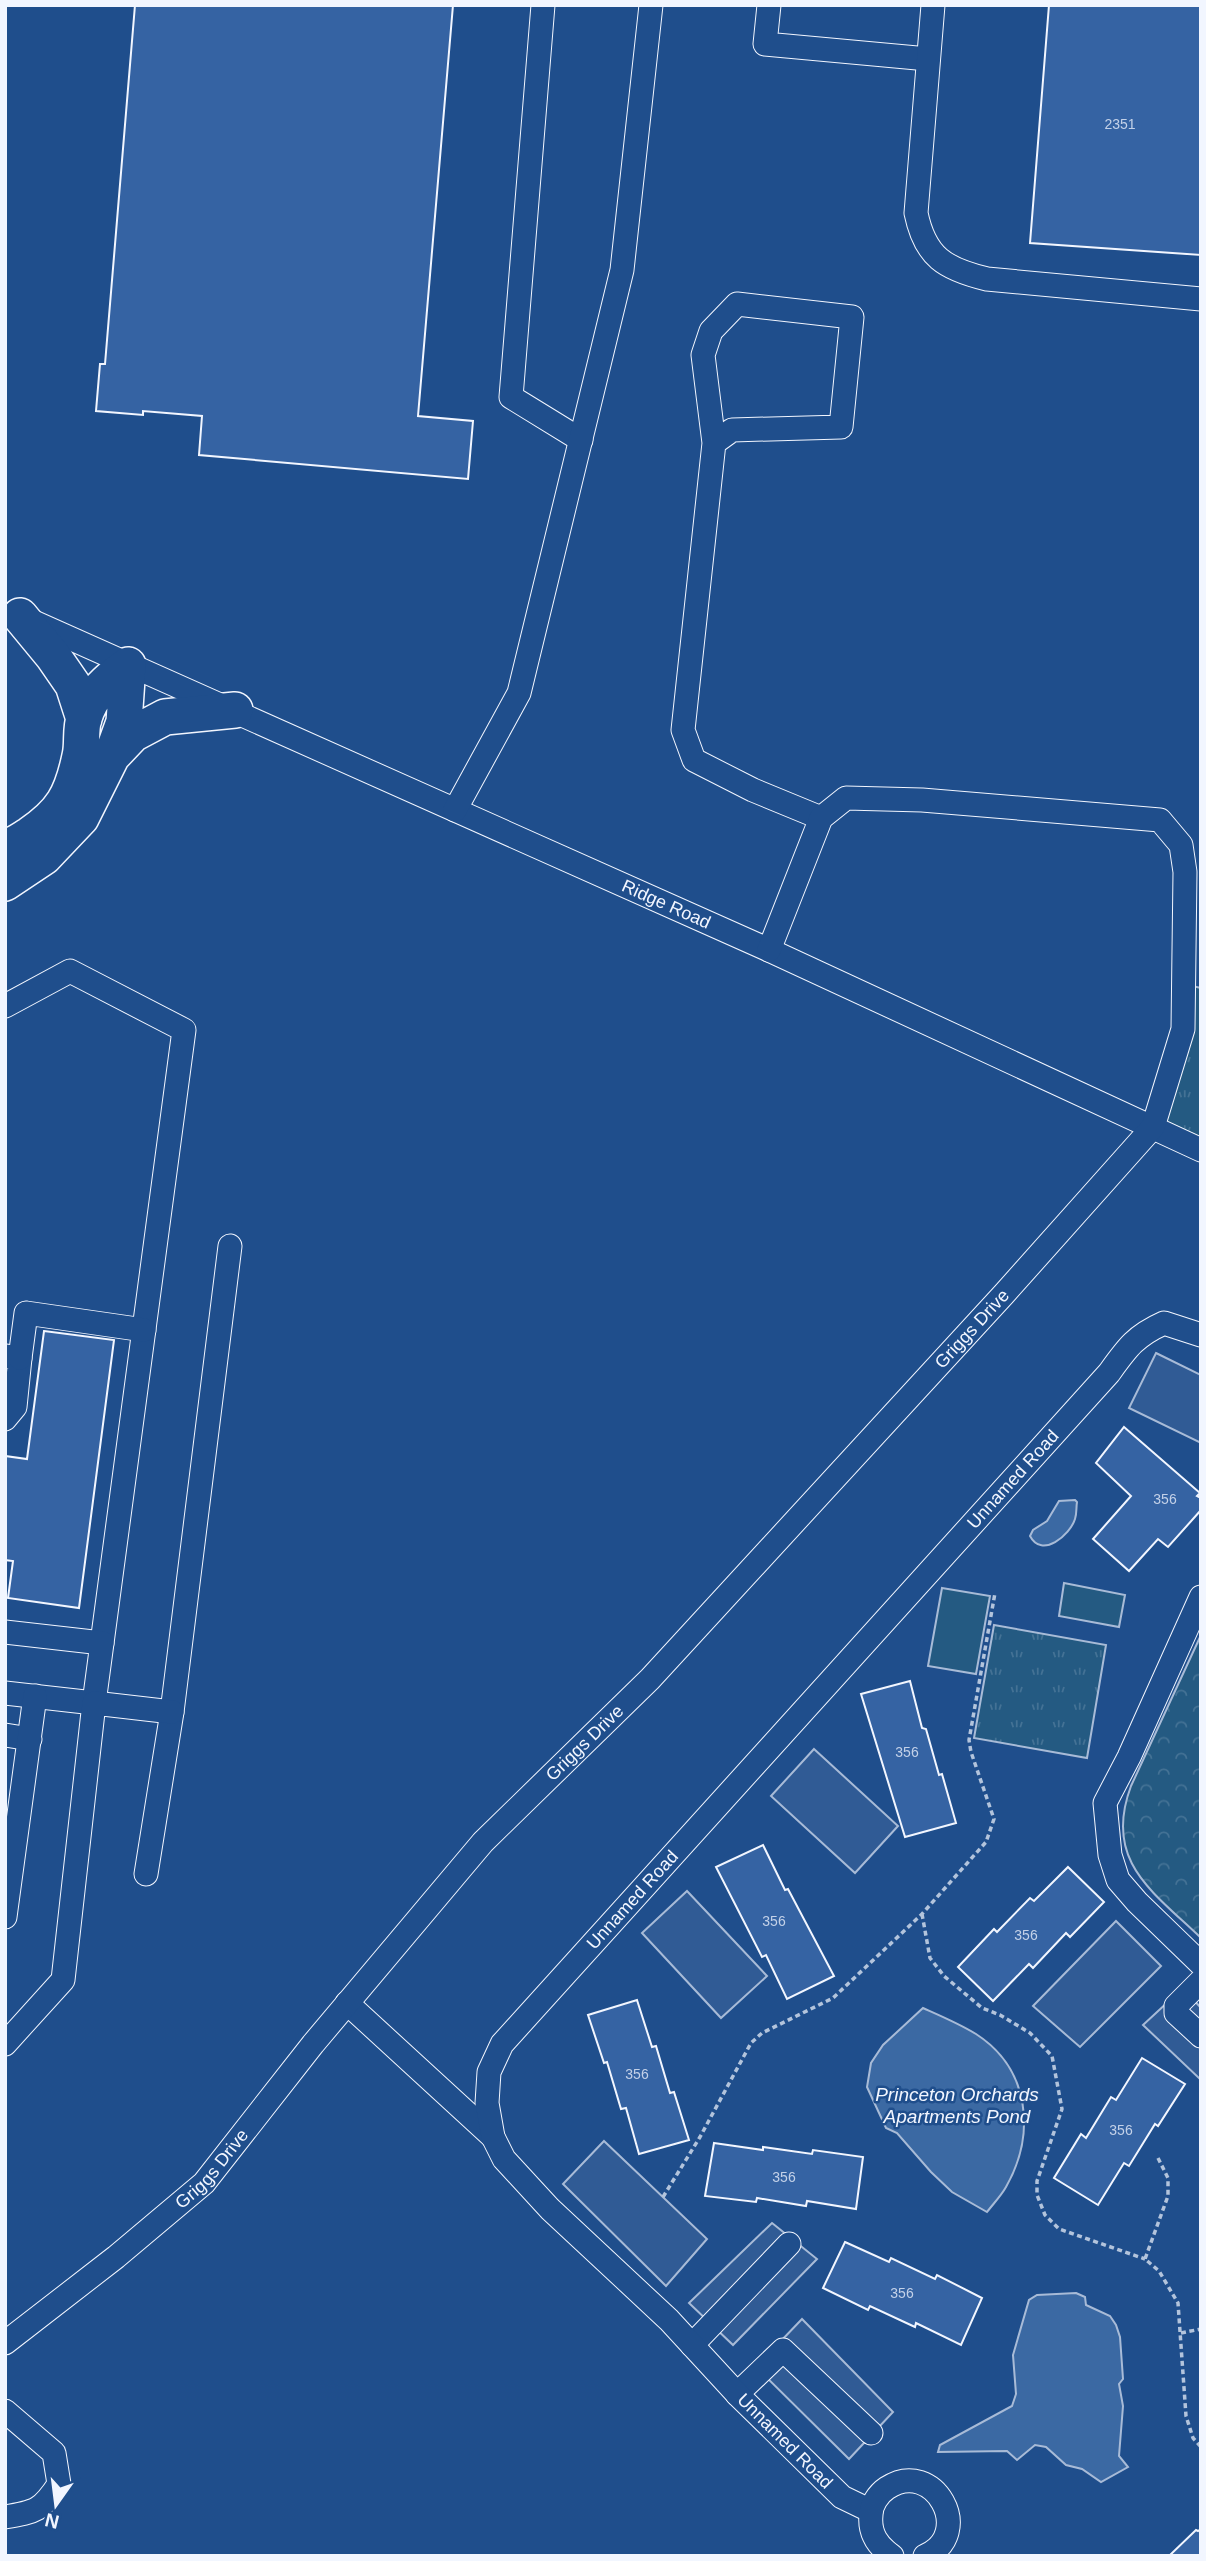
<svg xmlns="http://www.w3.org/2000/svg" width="1206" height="2561" font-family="Arial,sans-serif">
<defs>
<pattern id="forest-crowns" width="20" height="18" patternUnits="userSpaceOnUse" patternTransform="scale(1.75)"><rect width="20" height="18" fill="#245a82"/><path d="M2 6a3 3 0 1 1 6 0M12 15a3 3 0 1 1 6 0" fill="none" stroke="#447295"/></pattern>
<pattern id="park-tufts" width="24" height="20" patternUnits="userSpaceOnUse" patternTransform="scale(1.75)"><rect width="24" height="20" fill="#245a82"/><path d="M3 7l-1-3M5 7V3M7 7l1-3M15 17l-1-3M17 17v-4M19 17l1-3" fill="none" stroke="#447295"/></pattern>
</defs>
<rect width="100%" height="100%" fill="#1f4e8c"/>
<path fill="#245a82" stroke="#a8bbd7" stroke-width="2" d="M 1064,1583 L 1125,1595 L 1119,1627 L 1059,1616 Z
M 942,1588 L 990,1596 L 976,1674 L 928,1666 Z"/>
<path fill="url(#forest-crowns)" stroke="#a8bbd7" stroke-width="2" d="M 1201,1635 L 1201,1938 C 1152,1891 1103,1861 1131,1786 Z"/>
<path fill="url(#park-tufts)" stroke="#a8bbd7" stroke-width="2" d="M 1180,983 L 1201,988 L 1201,1138 L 1156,1117 Z
M 994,1625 L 1106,1645 L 1087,1758 L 974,1738 Z"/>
<path fill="#305b95" stroke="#a8bbd7" stroke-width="2" d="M 1156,1353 L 1201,1375 L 1201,1443 L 1129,1408 Z
M 814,1749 L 898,1826 L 855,1873 L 771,1796 Z
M 687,1891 L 767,1976 L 721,2018 L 642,1933 Z
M 1116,1921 L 1161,1966 L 1080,2047 L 1033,2006 Z
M 1183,1988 L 1201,2008 L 1201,2080 L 1143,2025 Z
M 604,2141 L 707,2239 L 666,2286 L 563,2184 Z
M 772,2223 L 817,2259 L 733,2345 L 689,2303 Z
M 802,2319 L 893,2412 L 849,2459 L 756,2367 Z"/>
<path fill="#3b69a3" stroke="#a8bbd7" stroke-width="2" d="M 1075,1500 L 1077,1502 C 1076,1508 1077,1513 1075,1519 C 1070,1535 1042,1559 1030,1536 L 1033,1530 L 1047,1521 L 1059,1501 Z
M 923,2008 C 941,2016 960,2024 976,2034 C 1030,2069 1036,2134 1006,2187 C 1001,2196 993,2204 987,2212 L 952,2192 L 931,2172 L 897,2133 L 886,2128 L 867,2087 L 871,2063 L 883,2045 Z
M 1076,2293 L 1085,2297 L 1086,2305 L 1110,2316 L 1116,2325 L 1120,2337 L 1123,2379 L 1119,2384 L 1123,2406 L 1119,2456 L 1128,2467 L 1101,2482 L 1082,2469 L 1066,2465 L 1046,2447 L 1035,2445 L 1017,2460 L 1007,2451 L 938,2452 L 940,2445 L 1012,2406 L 1016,2394 L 1013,2355 L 1029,2300 L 1037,2295 Z"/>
<path fill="#3563a3" stroke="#f2f6ff" stroke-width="2" d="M 135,5 L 453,5 L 418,416 L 473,421 L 468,479 L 199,455 L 202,416 L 143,411 L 143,415 L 96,411 L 100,364 L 105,364 Z
M 1049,5 L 1201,5 L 1201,255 L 1030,243 Z
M 44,1331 L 114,1340 L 79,1608 L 8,1598 L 13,1561 L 5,1560 L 5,1456 L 27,1459 Z
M 1124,1427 L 1200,1493 L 1197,1496 L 1201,1498 L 1201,1510 L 1168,1547 L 1158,1539 L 1129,1571 L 1093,1539 L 1131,1496 L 1096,1463 Z
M 910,1681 L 922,1728 L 926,1729 L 939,1775 L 942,1774 L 956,1823 L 905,1837 L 861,1694 Z
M 763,1845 L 785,1890 L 788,1889 L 834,1976 L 787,1999 L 766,1955 L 762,1957 L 716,1867 Z
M 1068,1867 L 1104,1902 L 1070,1937 L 1066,1933 L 1033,1968 L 1029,1964 L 993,2001 L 958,1967 L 994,1929 L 997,1932 L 1030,1898 L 1034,1901 Z
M 637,2000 L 652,2047 L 656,2046 L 670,2093 L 674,2092 L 689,2140 L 639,2154 L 626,2108 L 621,2109 L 607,2062 L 604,2063 L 588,2015 Z
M 1142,2058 L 1185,2084 L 1158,2126 L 1155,2124 L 1129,2166 L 1124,2163 L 1098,2205 L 1054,2178 L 1081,2134 L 1086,2138 L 1111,2097 L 1116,2100 Z
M 714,2143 L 763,2150 L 763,2147 L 812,2154 L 813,2150 L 863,2157 L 856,2209 L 807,2201 L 806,2206 L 757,2198 L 756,2202 L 705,2196 Z
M 845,2242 L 889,2262 L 891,2258 L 935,2279 L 937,2275 L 982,2298 L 961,2345 L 916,2323 L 915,2327 L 870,2306 L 868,2310 L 823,2288 Z
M 1201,2529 L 1201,2556 L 1169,2556 L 1196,2530 L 1198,2531 Z"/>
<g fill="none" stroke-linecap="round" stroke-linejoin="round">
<g stroke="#f2f6ff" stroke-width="25">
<g id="minor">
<path d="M 543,5 L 511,397 L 581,440"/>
<path d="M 769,5 L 765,44 L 928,59"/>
<path d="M 933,5 L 916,213 C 925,257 945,269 987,279 L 1201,299"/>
<path d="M 714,443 L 703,355 L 711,331 L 737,304 L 852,317 L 841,427 L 732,430 L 714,443 L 683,730 L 694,760 L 753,790 L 821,818"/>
<path id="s1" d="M 27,619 L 769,950 L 1201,1150"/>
<path d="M 455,810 L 519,693 L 622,270 L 651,5"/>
<path d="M 5,1006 L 70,971 L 184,1030 L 102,1643"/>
<path d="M 5,1356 L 20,1358 L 15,1407 L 5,1419"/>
<path d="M 20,1358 L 26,1313 L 144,1330"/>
<path d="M 1201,1597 L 1129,1757 L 1105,1803 L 1110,1855 L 1118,1880 L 1137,1902 L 1201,1964"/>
<path d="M 5,1632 L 102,1643 L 94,1703 L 5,1693"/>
<path d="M 5,1735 L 30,1739"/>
<path d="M 146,1874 L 172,1712 L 230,1246"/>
<path d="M 5,1917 L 35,1696"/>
<path d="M 1201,1981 L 1176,2006 L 1176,2013 L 1201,2036"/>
<path d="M 347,2003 L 493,2137"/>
<path d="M 5,2044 L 63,1980 L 94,1703 L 172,1712"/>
<path id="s2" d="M 5,2343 L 116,2257 L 204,2183 L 313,2044 L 483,1842 L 650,1679 L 1004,1294 L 1153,1127 L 1183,1029 L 1185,872 L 1181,845 L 1160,820 L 922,800 L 846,798 L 821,818 L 769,950"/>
<path d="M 692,2345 L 789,2244"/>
<path d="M 737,2394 L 783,2350 L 871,2433"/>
<path d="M 5,2411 L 54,2453 L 59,2484 C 42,2510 36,2512 5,2517"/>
<path id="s3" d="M 871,2511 L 842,2497 L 739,2396 L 669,2320 L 550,2209 L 504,2159 L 493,2137 L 487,2103 L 489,2072 L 502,2044 L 1109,1373 C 1127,1348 1135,1336 1164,1323 L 1201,1335"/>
<path d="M 892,2556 C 878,2546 869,2534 871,2515 C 871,2505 878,2494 887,2488 C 934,2457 976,2534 925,2556"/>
</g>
</g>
<g stroke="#f2f6ff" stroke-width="38">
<path id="highway" d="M 20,616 L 53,656 L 73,685 L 84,719
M 113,755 L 133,734 L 165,717 L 235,710
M 5,847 C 15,845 21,840 29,835 C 62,813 72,795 80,756 C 83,744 80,730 84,718 C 91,694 108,679 128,665
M 5,883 L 44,857 L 81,818 L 111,758 L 124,722 L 128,665"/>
</g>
<path stroke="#b3c4dc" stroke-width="3.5" stroke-dasharray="5 3.5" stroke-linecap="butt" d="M 922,1914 L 930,1958 L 944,1976 L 982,2008 L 1000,2015 L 1030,2033 L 1052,2056 L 1062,2109 L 1037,2181 L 1037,2195 L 1045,2215 L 1059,2229 L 1145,2259
M 1158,2158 L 1168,2178 L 1168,2196 L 1145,2259 L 1159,2271 L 1178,2303 L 1186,2416 L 1193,2438 L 1201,2447
M 663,2197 L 700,2137 L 751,2043 L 762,2033 L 833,1998 L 922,1914 L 986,1842 L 994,1819 L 971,1752 L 969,1740 L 995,1593
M 1181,2333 L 1201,2329"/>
<use href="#minor" stroke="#1f4e8c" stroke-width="23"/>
<use href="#highway" stroke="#1f4e8c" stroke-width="35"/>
</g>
<g text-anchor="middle" stroke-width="5" stroke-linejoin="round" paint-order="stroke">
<g font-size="14" fill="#c3d1e8">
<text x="1120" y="129">2351</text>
<text x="1165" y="1504">356</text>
<text x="907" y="1757">356</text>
<text x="774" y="1926">356</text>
<text x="1026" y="1940">356</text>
<text x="637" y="2079">356</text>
<text x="1121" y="2135">356</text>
<text x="784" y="2182">356</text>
<text x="902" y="2298">356</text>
</g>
<g font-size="18" fill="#f2f6ff" stroke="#1f4e8c">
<text dy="6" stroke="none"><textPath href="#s1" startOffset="700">Ridge Road</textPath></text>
<text dy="6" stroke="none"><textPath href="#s2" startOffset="1405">Griggs Drive</textPath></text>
<text dy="6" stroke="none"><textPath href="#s3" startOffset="1393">Unnamed Road</textPath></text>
<text dy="6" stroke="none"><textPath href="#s2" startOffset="838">Griggs Drive</textPath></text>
<text dy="6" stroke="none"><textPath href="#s3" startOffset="826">Unnamed Road</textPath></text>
<text dy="6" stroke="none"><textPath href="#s2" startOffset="271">Griggs Drive</textPath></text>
<text transform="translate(785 2441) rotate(45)" y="6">Unnamed Road</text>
</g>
<g font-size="19" font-style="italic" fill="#f2f6ff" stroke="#1f4e8c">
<text x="957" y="2101">Princeton Orchards<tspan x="957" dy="22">Apartments Pond</tspan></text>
</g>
</g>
<rect width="1206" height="2561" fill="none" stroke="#f2f6ff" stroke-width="14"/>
<g transform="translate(56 2505) rotate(194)" stroke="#1f4e8c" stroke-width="5" paint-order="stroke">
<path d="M0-5L12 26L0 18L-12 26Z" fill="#f2f6ff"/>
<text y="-10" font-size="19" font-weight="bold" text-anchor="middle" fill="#f2f6ff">N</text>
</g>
</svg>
